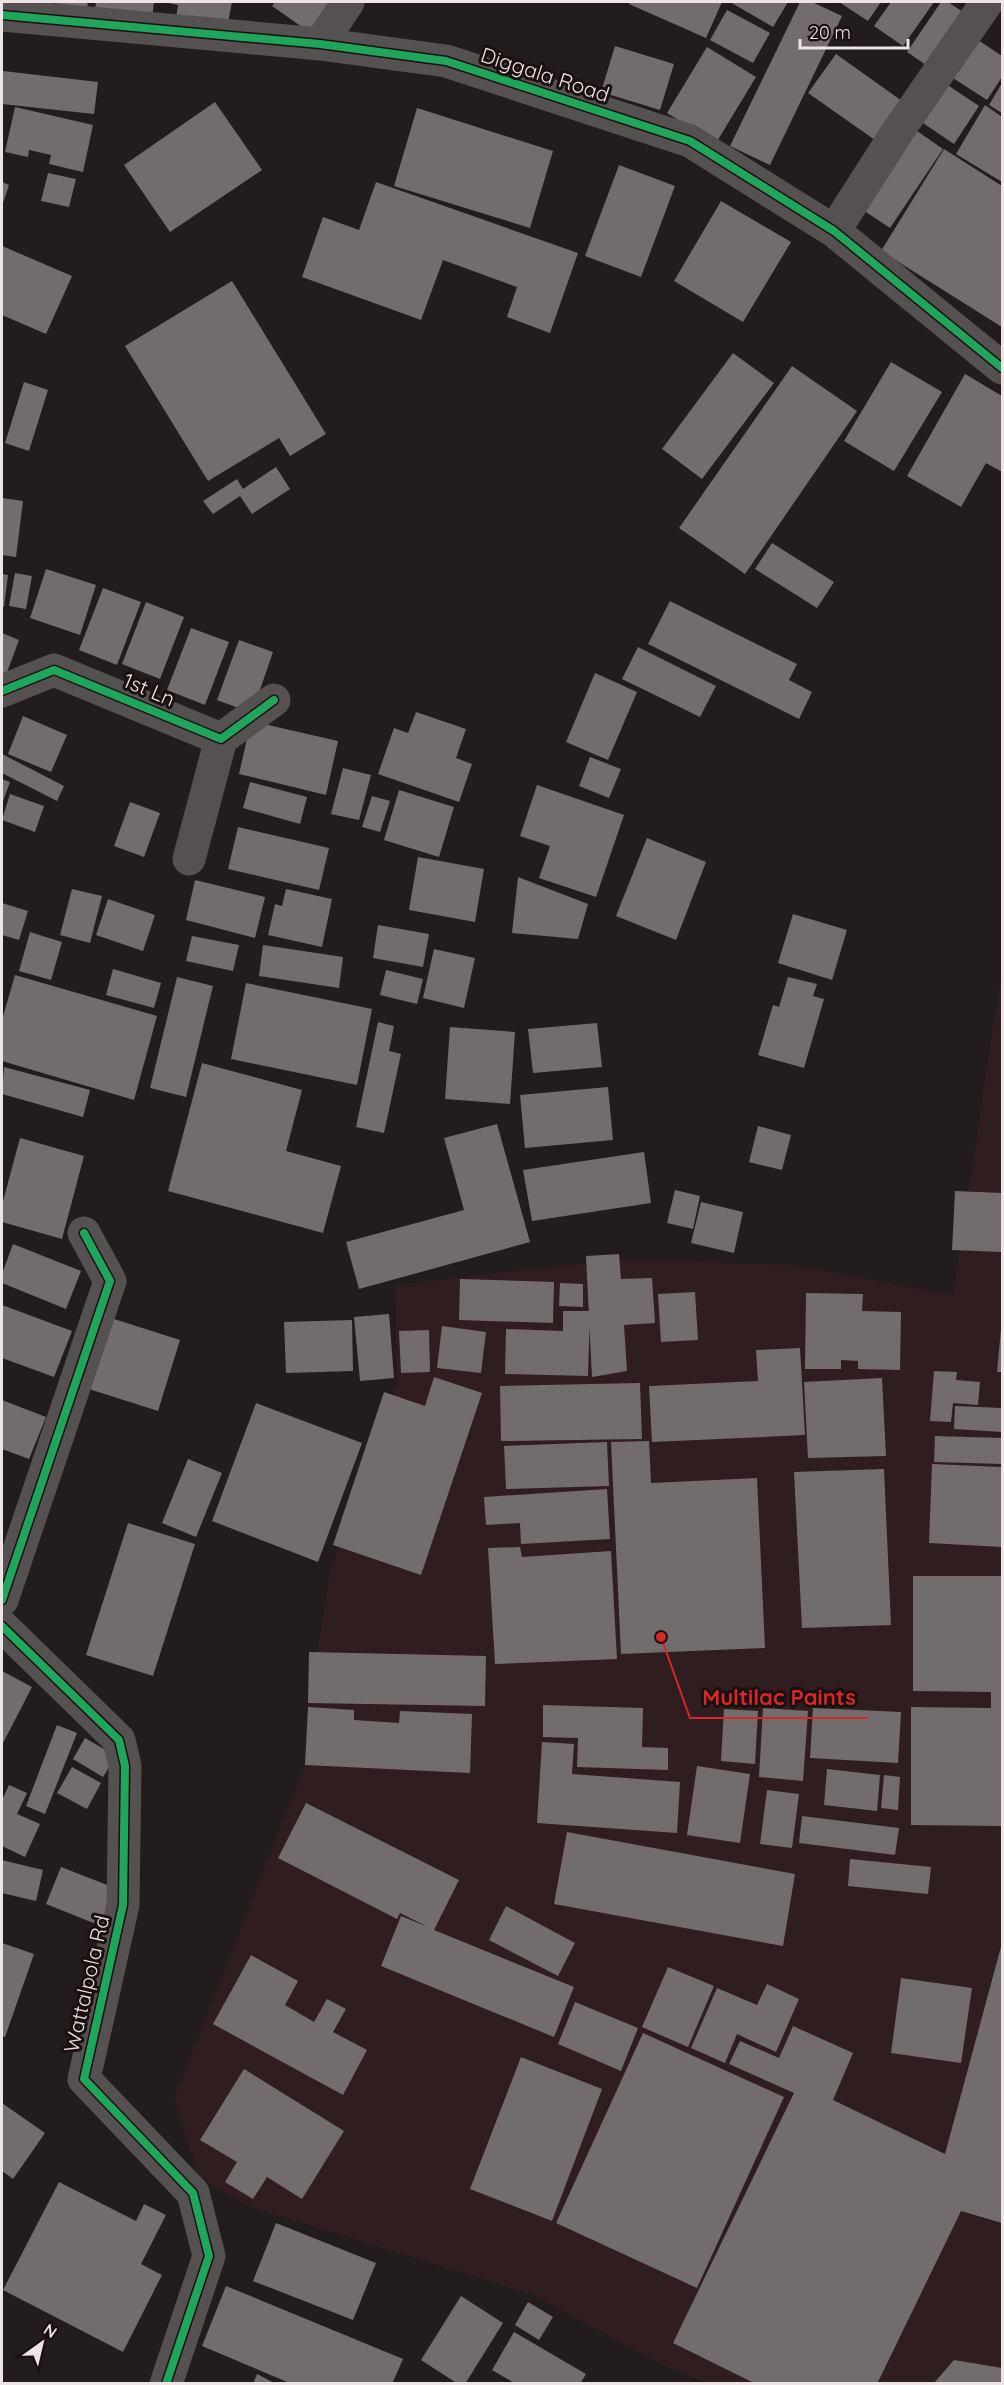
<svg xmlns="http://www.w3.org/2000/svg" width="1004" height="2385" font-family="Quicksand,sans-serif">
<rect width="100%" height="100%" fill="#221c1c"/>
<path fill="#301d1f" d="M 1002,967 L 1002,2383 L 705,2383 L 654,2361 L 533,2295 L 251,2207 L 199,2178 L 174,2099 L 305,1765 L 308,1707 L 331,1568 L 397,1386 L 395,1285 L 617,1259 L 793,1265 L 953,1295 Z"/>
<path fill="#736c6d" d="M 46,2 L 88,2 L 87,8 Z
M 96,2 L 154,2 L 152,18 L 95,10 Z
M 164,2 L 232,2 L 227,28 L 176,18 L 178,5 Z
M 275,2 L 335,2 L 312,34 L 272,6 Z
M 630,2 L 722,2 L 706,38 L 629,4 Z
M 730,2 L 788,2 L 773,27 Z
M 800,2 L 812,2 L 842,16 L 770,165 L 730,146 Z
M 839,2 L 881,2 L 868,21 Z
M 891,2 L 934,2 L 903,46 L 874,26 Z
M 941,2 L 948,2 L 966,14 L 929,67 L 907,52 Z
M 727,10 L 770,33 L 753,63 L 710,40 Z
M 978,40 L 1002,56 L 1002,77 L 987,100 L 953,78 Z
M 615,46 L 674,64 L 660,110 L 601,92 Z
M 707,47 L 756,77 L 716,143 L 667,113 Z
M 836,54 L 902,101 L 875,140 L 808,93 Z
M 3,71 L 98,82 L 94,114 L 2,104 Z
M 1002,83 L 1002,113 L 989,105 Z
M 946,84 L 979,106 L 954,144 L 920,121 Z
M 215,102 L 262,170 L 170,232 L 124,165 Z
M 985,105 L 1002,117 L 1002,182 L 956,154 Z
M 15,107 L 93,125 L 83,172 L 49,164 L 51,155 L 29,150 L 28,157 L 5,152 Z
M 417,108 L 553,151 L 530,228 L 394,186 Z
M 910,126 L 943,149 L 890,228 L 857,206 Z
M 944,149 L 1002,186 L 1002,327 L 881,251 Z
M 619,165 L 675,186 L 641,277 L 585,256 Z
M 48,173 L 76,179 L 69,207 L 41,201 Z
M 2,182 L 9,185 L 2,206 Z
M 376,182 L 578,253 L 550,333 L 507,317 L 517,287 L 443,260 L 421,320 L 302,277 L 323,217 L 359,230 Z
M 721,201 L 791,242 L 743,322 L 674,281 Z
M 2,246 L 72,276 L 46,334 L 2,315 Z
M 232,281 L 326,434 L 290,456 L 279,438 L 208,481 L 125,346 Z
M 733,353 L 774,383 L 702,479 L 662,449 Z
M 891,362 L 942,392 L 894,471 L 844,441 Z
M 792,366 L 857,411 L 745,574 L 679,528 Z
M 965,374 L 1002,396 L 1002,472 L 986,463 L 961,507 L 907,476 Z
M 24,382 L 48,390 L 29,451 L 5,443 Z
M 276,467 L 290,489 L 252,514 L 240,496 L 213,514 L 203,501 L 237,479 L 243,489 Z
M 2,498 L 23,501 L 16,557 L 2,555 Z
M 772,543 L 834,582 L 817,608 L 755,569 Z
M 46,569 L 96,585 L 80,635 L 30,618 Z
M 15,573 L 32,576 L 26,609 L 9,606 Z
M 2,574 L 8,575 L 4,607 L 2,606 Z
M 103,588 L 141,602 L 117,665 L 79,650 Z
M 670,601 L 797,664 L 789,680 L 812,692 L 799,719 L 648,644 Z
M 146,602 L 184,617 L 160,679 L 122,664 Z
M 191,628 L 229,642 L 205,705 L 167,690 Z
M 2,633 L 19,640 L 6,675 L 2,674 Z
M 239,640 L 273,652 L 252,713 L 217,700 Z
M 638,647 L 716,686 L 700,717 L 622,679 Z
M 595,673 L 637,692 L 608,760 L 566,742 Z
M 416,712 L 466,729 L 456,758 L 472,764 L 459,802 L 378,774 L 394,728 L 408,733 Z
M 23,716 L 67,735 L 51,772 L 8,754 Z
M 251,721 L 338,741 L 326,795 L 239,774 Z
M 2,754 L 64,786 L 57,801 L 2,773 Z
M 590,757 L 621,769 L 609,798 L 579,786 Z
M 343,768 L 371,775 L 359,820 L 331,814 Z
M 2,779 L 10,782 L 2,804 Z
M 250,782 L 307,797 L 300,824 L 243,808 Z
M 537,785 L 624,815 L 596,897 L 539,878 L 550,846 L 520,836 Z
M 399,790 L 454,807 L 439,857 L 384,840 Z
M 10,794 L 44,806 L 35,832 L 2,820 Z
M 372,796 L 390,801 L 380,832 L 362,827 Z
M 130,802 L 160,813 L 144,857 L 114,846 Z
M 238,827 L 329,848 L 319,890 L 228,869 Z
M 647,838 L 706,862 L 676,940 L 616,916 Z
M 418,857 L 484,869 L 475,922 L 409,910 Z
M 518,877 L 588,904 L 578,939 L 512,933 Z
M 195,880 L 265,897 L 255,938 L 186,920 Z
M 72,889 L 102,896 L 90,943 L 60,935 Z
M 286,889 L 332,899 L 322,947 L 268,935 L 275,904 L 282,906 Z
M 108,899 L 155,915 L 143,951 L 96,935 Z
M 2,903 L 28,911 L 19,940 L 2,935 Z
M 793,914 L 847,930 L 832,980 L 778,963 Z
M 378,925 L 429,934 L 423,967 L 373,958 Z
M 30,932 L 62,942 L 51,980 L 19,971 Z
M 192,936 L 239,945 L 233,971 L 186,961 Z
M 263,945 L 343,957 L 339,988 L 259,976 Z
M 434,949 L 475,958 L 464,1008 L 423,998 Z
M 113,969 L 161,983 L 154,1008 L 106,995 Z
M 386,970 L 423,979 L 417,1004 L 380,995 Z
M 15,975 L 157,1016 L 134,1100 L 2,1061 L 2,1020 Z
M 177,977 L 213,986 L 186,1097 L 150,1088 Z
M 788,977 L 817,984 L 813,996 L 824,999 L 804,1068 L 758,1055 L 773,1005 L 779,1007 Z
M 246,983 L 372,1009 L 357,1085 L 231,1059 Z
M 378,1022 L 394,1026 L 389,1051 L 401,1054 L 384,1133 L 356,1127 Z
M 597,1023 L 602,1067 L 533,1073 L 528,1029 Z
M 450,1027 L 515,1032 L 510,1104 L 445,1099 Z
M 202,1063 L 302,1090 L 286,1151 L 341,1166 L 323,1233 L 168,1191 Z
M 4,1067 L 90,1090 L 83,1117 L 2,1094 Z
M 608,1087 L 613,1140 L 525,1148 L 520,1095 Z
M 497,1124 L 530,1242 L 359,1289 L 346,1242 L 464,1210 L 444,1138 Z
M 758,1126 L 791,1135 L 782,1170 L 749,1162 Z
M 20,1138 L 84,1156 L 62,1239 L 2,1222 L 2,1205 Z
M 644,1152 L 651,1203 L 532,1221 L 523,1170 Z
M 675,1190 L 700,1196 L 693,1229 L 667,1223 Z
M 955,1191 L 1002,1193 L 1002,1252 L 952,1250 Z
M 701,1202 L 743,1212 L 734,1253 L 691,1243 Z
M 13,1244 L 81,1271 L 66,1309 L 2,1283 L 2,1274 Z
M 619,1254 L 621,1279 L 652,1278 L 655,1323 L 624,1325 L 627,1371 L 592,1377 L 586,1256 Z
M 460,1279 L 554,1282 L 553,1323 L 459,1320 Z
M 560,1283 L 583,1284 L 583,1307 L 559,1306 Z
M 695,1292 L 698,1340 L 661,1342 L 658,1294 Z
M 806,1293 L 863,1294 L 862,1311 L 901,1312 L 900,1370 L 858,1369 L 858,1361 L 841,1360 L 841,1369 L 805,1369 Z
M 2,1305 L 72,1331 L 54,1377 L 2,1358 Z
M 563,1311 L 590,1311 L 588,1376 L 505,1374 L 506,1329 L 563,1331 Z
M 389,1314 L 394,1378 L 360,1381 L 354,1317 Z
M 111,1318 L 180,1340 L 158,1411 L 89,1389 Z
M 352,1320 L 353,1371 L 286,1373 L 284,1322 Z
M 442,1326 L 486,1332 L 481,1373 L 437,1368 Z
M 1001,1329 L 1002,1329 L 1002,1372 L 997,1372 Z
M 429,1330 L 430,1372 L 401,1373 L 399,1331 Z
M 800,1348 L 805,1435 L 652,1442 L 649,1386 L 758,1381 L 756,1350 Z
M 934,1371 L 957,1372 L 956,1380 L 980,1382 L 978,1405 L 953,1403 L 951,1422 L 930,1421 Z
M 434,1377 L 482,1393 L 421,1575 L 333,1545 L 384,1392 L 425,1406 Z
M 882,1378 L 886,1456 L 808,1458 L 804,1382 Z
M 640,1383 L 642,1439 L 501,1441 L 500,1386 Z
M 2,1400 L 46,1417 L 29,1459 L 2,1449 Z
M 256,1403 L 362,1443 L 318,1562 L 212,1521 Z
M 955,1406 L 1002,1408 L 1002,1432 L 954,1429 Z
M 935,1436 L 1002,1438 L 1002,1464 L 934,1462 Z
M 649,1441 L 651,1483 L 757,1478 L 765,1648 L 621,1654 L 611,1442 Z
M 607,1442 L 609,1486 L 506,1489 L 504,1446 Z
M 188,1459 L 222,1473 L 196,1537 L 162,1523 Z
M 932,1464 L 1002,1467 L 1002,1547 L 929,1543 Z
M 884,1469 L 891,1625 L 802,1628 L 794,1472 Z
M 607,1489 L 610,1539 L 521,1544 L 520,1523 L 486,1525 L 484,1497 Z
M 128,1523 L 195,1544 L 153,1676 L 86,1655 Z
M 520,1547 L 522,1557 L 611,1551 L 617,1659 L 495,1664 L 488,1548 Z
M 913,1576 L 1002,1576 L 1002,1826 L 911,1825 L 911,1707 L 991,1708 L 991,1692 L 913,1691 Z
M 309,1652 L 486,1656 L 485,1706 L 308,1703 Z
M 2,1671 L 32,1687 L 2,1745 Z
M 543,1705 L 643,1708 L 642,1747 L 668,1748 L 668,1770 L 577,1767 L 578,1738 L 543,1737 Z
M 308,1707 L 354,1710 L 354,1720 L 399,1723 L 400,1711 L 472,1714 L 470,1773 L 305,1765 Z
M 763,1708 L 808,1711 L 803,1781 L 759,1777 Z
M 813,1708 L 901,1712 L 898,1763 L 810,1758 Z
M 724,1709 L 758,1711 L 755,1764 L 721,1761 Z
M 57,1725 L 77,1733 L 45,1814 L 26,1806 Z
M 85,1738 L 116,1756 L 103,1777 L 73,1759 Z
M 542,1742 L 574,1744 L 572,1774 L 680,1782 L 677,1833 L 537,1823 Z
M 697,1766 L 750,1774 L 740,1843 L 687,1835 Z
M 72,1767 L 101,1783 L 87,1809 L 57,1793 Z
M 827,1769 L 880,1775 L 877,1811 L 824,1805 Z
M 884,1775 L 900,1777 L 898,1810 L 881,1808 Z
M 9,1785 L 27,1793 L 17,1814 L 40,1824 L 25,1857 L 2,1846 L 2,1800 Z
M 767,1790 L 799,1794 L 792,1848 L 760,1844 Z
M 306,1803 L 459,1880 L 434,1930 L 574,1987 L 554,2037 L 381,1966 L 401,1916 L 428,1927 L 400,1913 L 397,1919 L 278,1858 Z
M 802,1816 L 899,1828 L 895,1855 L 799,1843 Z
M 567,1832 L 795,1874 L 783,1946 L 554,1904 Z
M 850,1859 L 931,1867 L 928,1894 L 848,1886 Z
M 2,1860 L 43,1870 L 36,1901 L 2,1893 Z
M 61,1867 L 115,1888 L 101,1926 L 46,1904 Z
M 506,1906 L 575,1943 L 558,1976 L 489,1940 Z
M 2,1943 L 34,1954 L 5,2037 L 2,2036 Z
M 1002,1943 L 1002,2223 L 961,2211 L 877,2384 L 756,2384 L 673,2343 L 794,2093 L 729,2064 L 740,2041 L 779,2058 L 793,2026 L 853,2053 L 833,2100 L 945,2154 Z
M 251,1955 L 298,1981 L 285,2005 L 314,2022 L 327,1999 L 346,2009 L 333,2032 L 367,2050 L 343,2095 L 213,2024 Z
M 668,1967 L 714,1986 L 688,2047 L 642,2027 Z
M 901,1978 L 972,1988 L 961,2063 L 891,2053 Z
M 767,1984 L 799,1999 L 776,2052 L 737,2034 L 725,2063 L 691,2048 L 717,1988 L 757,2005 Z
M 575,2002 L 638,2028 L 621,2071 L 558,2044 Z
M 643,2033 L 784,2097 L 697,2288 L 556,2223 Z
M 521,2057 L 602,2089 L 552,2221 L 470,2189 Z
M 244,2069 L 344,2131 L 302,2199 L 267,2177 L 253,2199 L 225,2182 L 237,2162 L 200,2140 Z
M 2,2103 L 45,2133 L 13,2179 L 2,2171 Z
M 59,2182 L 136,2221 L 144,2204 L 166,2215 L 141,2264 L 162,2275 L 123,2352 L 3,2290 Z
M 276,2223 L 376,2263 L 353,2320 L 253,2281 Z
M 226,2286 L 403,2359 L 392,2384 L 292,2384 L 202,2346 Z
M 461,2296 L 503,2323 L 465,2384 L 458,2384 L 421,2360 Z
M 528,2302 L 553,2317 L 539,2340 L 515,2325 Z
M 514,2332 L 586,2374 L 580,2384 L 516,2384 L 492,2370 Z
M 954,2360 L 1002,2368 L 1002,2384 L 933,2384 Z
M 257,2374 L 276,2384 L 253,2384 Z"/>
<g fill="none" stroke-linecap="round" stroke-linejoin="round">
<path stroke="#565151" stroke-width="33" d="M 2,15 L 320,44 L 446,61 L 690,141 L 834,231 L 1002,368
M 320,44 L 348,2
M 834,231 L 898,131 L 987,2
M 2,691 L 54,670 L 221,739 L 274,700
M 189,859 L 221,739
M 2,1600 L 110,1281 L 84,1233
M 2,1626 L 119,1740 L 125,1766 L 123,1905 L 84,2079 L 193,2193 L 209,2256 L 166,2384"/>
<g stroke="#1c0f10" stroke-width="11">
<path id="cycleway" d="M 2,15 L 320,44 L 446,61 L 690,141 L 834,231 L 1002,368
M 2,691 L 54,670 L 221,739 L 274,700
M 2,1600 L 110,1281 L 84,1233
M 2,1626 L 119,1740 L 125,1766 L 123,1905 L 84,2079 L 193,2193 L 209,2256 L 166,2384"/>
</g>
<use href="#cycleway" stroke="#20a55d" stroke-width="8"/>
</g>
<g text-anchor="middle" stroke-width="6" stroke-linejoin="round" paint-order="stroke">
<g font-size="21" fill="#efe4e5" stroke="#1c0f10">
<text transform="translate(545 75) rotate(18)" y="7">Diggala Road</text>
<text transform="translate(149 690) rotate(23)" y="7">1st Ln</text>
<text transform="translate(87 1984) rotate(-77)" y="7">Wattalpola Rd</text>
</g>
</g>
<path fill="none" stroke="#d62828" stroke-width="2" d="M661 1637L690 1718H867"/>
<circle fill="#d62828" stroke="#1c0f10" stroke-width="2" cx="661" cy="1637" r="6"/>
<g font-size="22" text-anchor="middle" font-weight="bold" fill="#d62828" stroke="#1c0f10" stroke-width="6" stroke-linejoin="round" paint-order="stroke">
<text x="779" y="1705">Multilac Paints</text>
</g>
<rect width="1004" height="2385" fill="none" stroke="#efe4e5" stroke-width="6"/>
<g transform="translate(42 2343) rotate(34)" stroke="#1c0f10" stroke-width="4.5" paint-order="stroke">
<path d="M0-4.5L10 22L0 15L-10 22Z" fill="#efe4e5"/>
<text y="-9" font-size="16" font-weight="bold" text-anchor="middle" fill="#efe4e5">N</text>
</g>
<path d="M800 39v9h108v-9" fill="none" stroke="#efe4e5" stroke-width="3"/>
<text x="809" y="39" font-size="18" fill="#efe4e5" stroke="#1c0f10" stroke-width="4.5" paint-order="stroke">20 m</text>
</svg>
